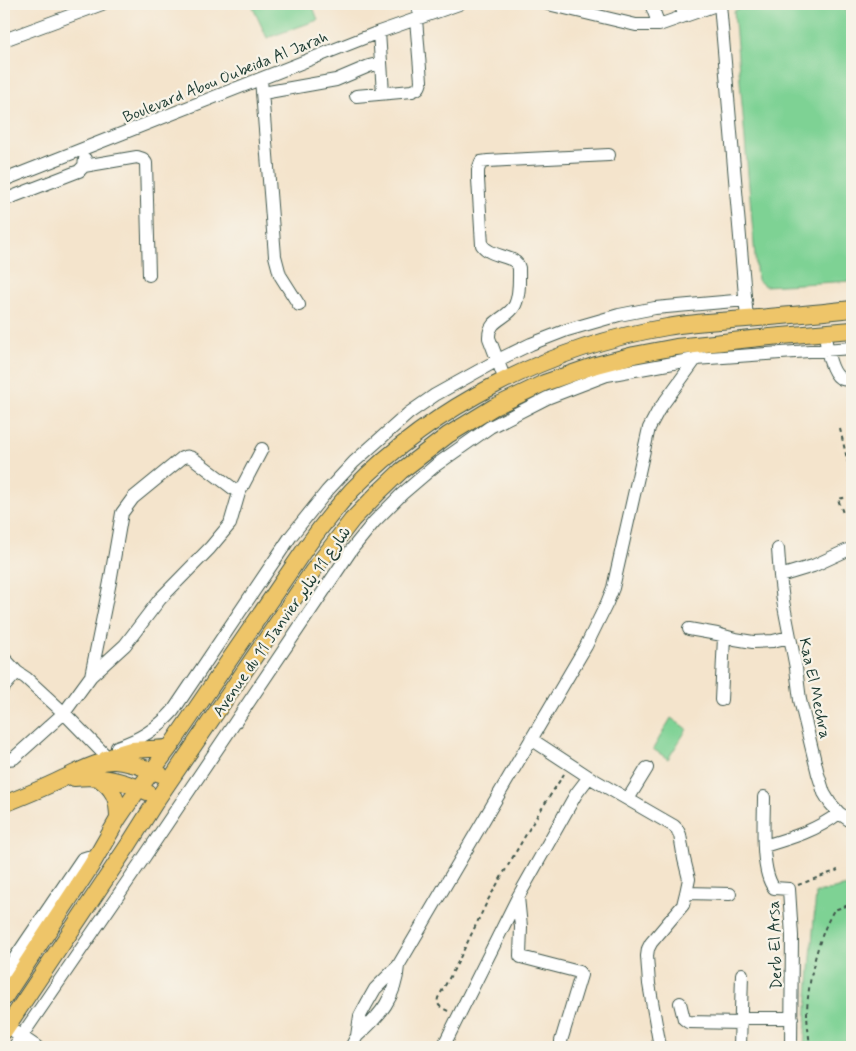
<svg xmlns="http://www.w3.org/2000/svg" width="856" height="1051" font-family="Mynerve,'Playpen Sans Arabic',sans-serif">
<rect width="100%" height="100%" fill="#f7f3e8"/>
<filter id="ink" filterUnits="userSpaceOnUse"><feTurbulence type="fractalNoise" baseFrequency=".02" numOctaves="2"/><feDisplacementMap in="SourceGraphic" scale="10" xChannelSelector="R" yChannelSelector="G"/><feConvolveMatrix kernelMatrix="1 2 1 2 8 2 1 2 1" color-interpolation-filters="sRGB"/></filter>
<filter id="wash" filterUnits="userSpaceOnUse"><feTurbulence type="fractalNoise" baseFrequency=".0096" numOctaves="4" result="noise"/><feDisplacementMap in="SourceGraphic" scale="20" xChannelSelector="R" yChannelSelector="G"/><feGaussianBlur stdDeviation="1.12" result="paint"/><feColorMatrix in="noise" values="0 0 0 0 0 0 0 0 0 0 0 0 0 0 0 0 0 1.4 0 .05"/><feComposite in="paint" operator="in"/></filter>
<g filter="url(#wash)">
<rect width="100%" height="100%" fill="#f4e4cc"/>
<path fill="#7ed294" stroke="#4e8864" d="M 267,4 L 312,4 L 318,20 L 267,38 L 253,8 Z
M 753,4 L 845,4 L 852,37 L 852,281 L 765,286 L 757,280 L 734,11 Z
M 671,718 L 687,729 L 668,759 L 653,749 Z
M 852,885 L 852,1047 L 804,1047 L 816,893 Z"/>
</g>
<g filter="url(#ink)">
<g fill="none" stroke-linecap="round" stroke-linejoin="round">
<g stroke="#3f564b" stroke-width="14">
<path id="minor" d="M 417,4 L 421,16
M 548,4 L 636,25 L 659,25 L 719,4
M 651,4 L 659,25
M 680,4 L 685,16
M 720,4 L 747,319
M 379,32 L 383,93
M 4,40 L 102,4
M 261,79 L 275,256 L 280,275 L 299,305
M 263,93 L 336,80 L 369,66 L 381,63
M 356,96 L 412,91 C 418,89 420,88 421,81 L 416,19
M 84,166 L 137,157 L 143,159 L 146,163 L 149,275
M 4,180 L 379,32 L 459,4
M 4,200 L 79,171 L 84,166 L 85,159
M 826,342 C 827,351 831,372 840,378 C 843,380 848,380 852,380
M 505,380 L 489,338 C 488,319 508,319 515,305 C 520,294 519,280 519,268 C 516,254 492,259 482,245 L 478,179 L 478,170 L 481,162 L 488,161 L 609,155
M 778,549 L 780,576 L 783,601 L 796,668 L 800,700 L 818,774 L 824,793 L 830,803 L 839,813 L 852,822
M 780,576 L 813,566 L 852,548
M 689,629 L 717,634 L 735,639 L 753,642 L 773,641 L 789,637
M 4,658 L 17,672 L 26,678 L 64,713 L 108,758
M 91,676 L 110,582 L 122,513 L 133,498 L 182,458 C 187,456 189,456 194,459 L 239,493
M 4,687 L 17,672
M 721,700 L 724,637
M 531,739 L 589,777
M 117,747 C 139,740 158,728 173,711 L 291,536 L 327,491 L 354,462 L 409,413 L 435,395 L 498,360 L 531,344 L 567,330 L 619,315 L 655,308 L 746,300
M 4,755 C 7,759 9,760 14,758 L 64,713 L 91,676 L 125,645 L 160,599 L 210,548 L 230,524 L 239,493 L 262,449
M 764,797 C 764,819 760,871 774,888 L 789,889 L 792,936 L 791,1047
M 628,799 L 647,768
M 764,846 C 791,838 816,831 839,813
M 686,893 L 730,894
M 518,897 L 521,927 L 520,956 L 521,957 L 579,972 L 581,975 L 561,1041 L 562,1047
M 4,974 L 82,859 L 88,857 L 97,856
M 680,1003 L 684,1019 L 688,1022 L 741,1023
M 741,1018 L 792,1018
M 15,1032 L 37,1047
M 357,1036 C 380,1016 396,997 398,966
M 14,1047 L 143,859 L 352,549 L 374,522 L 402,494 L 436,465 L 490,427 L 547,398 L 607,375 L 657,366 L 695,359 L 852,348
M 351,1047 L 357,1036 L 360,1016 L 367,1003 L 375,989 L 398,966 L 586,646 L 607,603 L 613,588 L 649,428 L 658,411 L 698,356
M 443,1047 L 518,897 L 576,794 L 589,777 L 674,826 L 677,829 L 680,835 L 684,859 L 689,879 L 686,893 L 683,905 L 651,943 L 648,949 L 647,956 L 649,984 L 660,1047
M 740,1047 L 742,974"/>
</g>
<g stroke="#3f564b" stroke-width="18">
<path id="major" d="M 106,759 C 115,755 124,751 133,750 C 146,748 158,750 170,747
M 96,777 C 114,788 118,799 118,819
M 74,778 C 100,775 124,780 147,792
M 4,804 C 24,796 44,788 64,778 C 81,771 97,760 115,761 C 130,762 146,768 160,774
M 4,998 L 91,866 L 118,819 L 135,794 L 170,747 L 305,549 C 319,529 335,509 352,490 C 435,405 550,347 667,327 C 693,322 720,321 746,319 C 782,316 817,313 852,309
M 4,1031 L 129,844 L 158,798 L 312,572 L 352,520 L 378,493 L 401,471 L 448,435 L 494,407 L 544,383 L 596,365 L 634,355 L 676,347 L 770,337 L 852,330"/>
</g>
<path stroke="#3f564b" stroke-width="2" stroke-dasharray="4 4" stroke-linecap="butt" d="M 840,429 L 852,480
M 852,496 L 838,499 L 843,513 L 848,513 L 852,528
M 798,885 L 838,870
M 448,1011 C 442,1008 436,1006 438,998 L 456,966 L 488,900 L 535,819 L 564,774
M 810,1047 C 809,1036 807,1023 807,1012 C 808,980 818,937 834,910 L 852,904"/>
<use href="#minor" stroke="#fff" stroke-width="12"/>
<use href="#major" stroke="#eec569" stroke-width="16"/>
</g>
</g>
<g text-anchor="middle" stroke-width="4.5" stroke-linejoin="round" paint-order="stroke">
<g font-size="16" fill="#1f3d34" stroke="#f7f3e8">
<text transform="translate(225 76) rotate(-22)" y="6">Boulevard Abou Oubeida Al Jarah</text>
<text transform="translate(281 621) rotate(-55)" y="6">Avenue du 11 Janvier شارع 11 يناير</text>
<text transform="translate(816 688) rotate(78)" y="6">Kaa El Mechra</text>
<text transform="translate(774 945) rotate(-92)" y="6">Derb El Arsa</text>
</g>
</g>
<rect width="856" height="1051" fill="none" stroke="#f7f3e8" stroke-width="20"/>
</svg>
